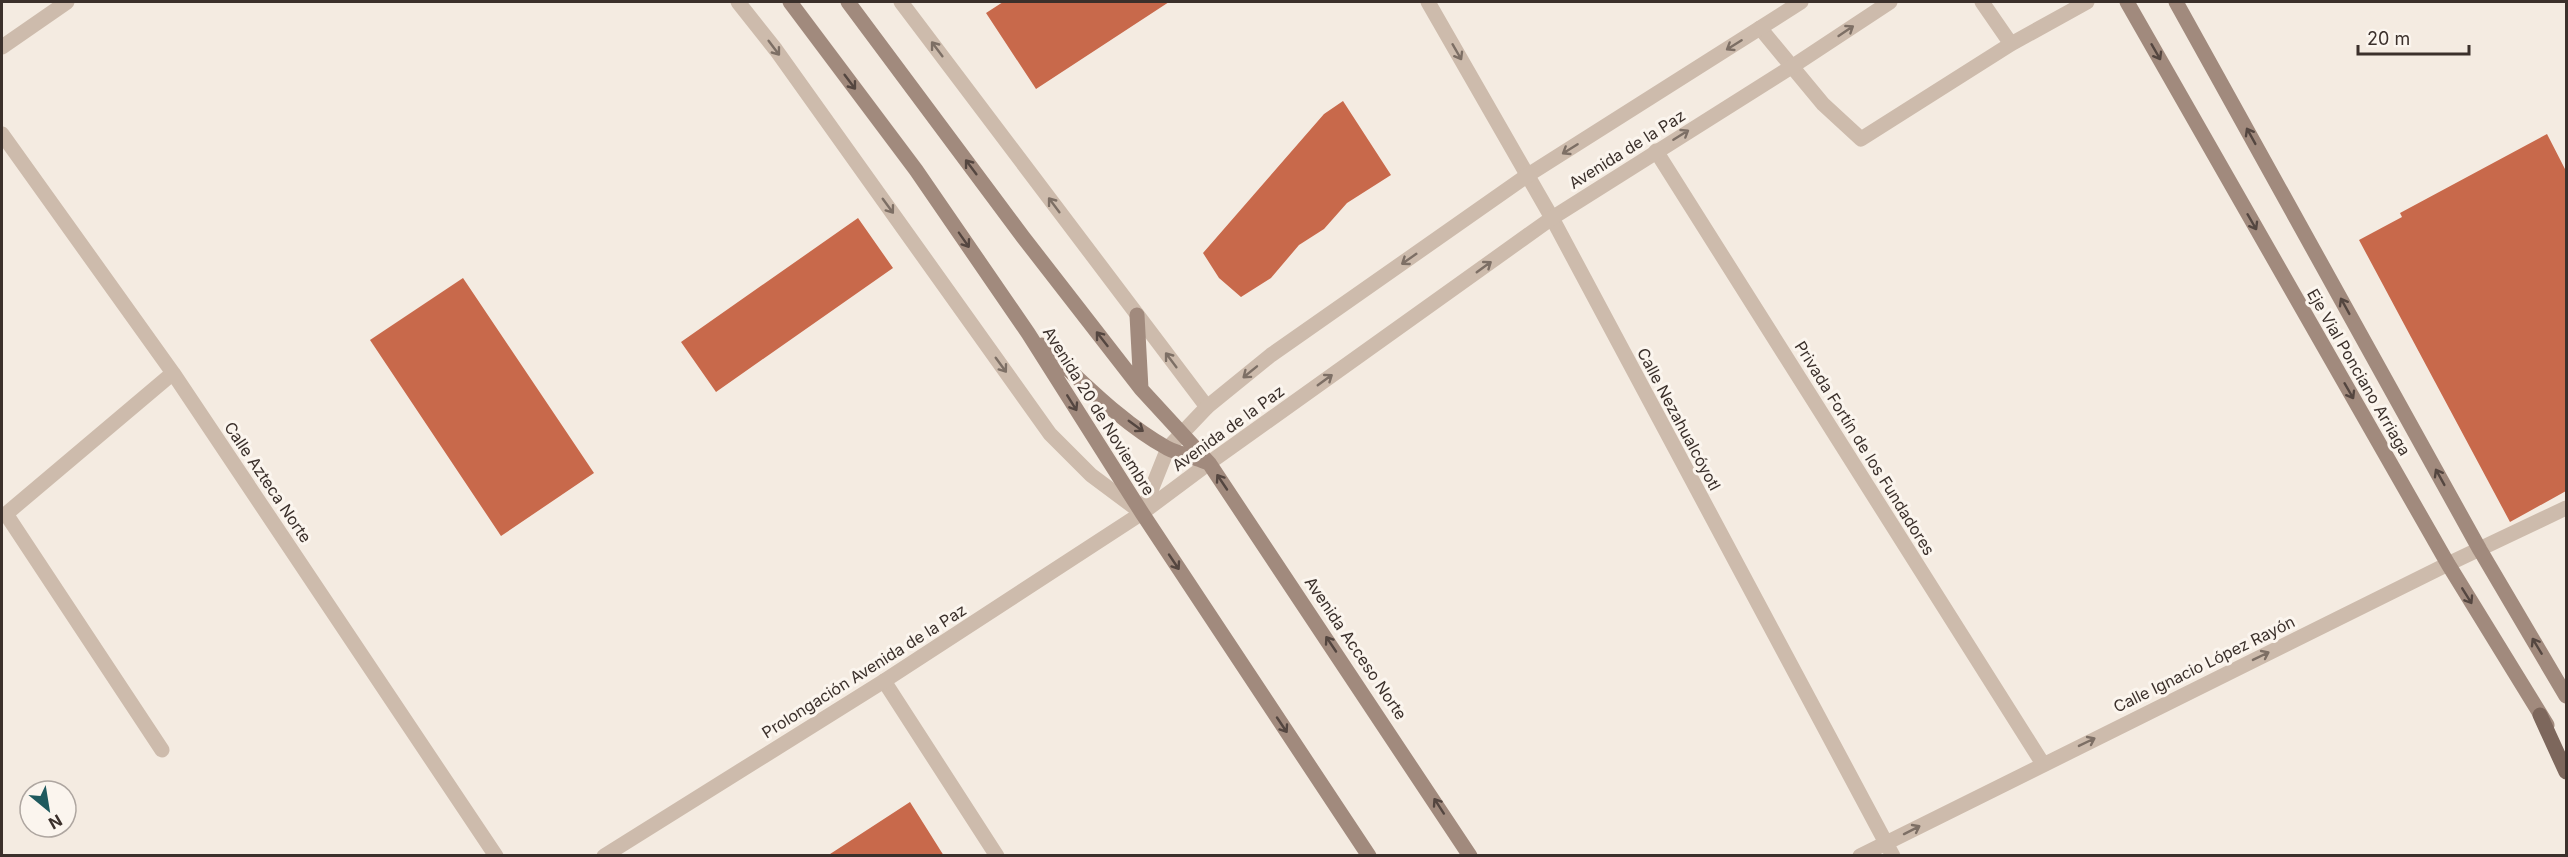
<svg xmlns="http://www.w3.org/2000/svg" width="2568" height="857" font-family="Inter,sans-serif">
<rect width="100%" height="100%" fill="#f4ebe1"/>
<path fill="#c8694b" d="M 1003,2 L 1169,2 L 1036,89 L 986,13 Z
M 1343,101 L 1391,175 L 1347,203 L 1324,229 L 1299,245 L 1271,278 L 1241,297 L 1219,278 L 1203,253 L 1324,114 Z
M 2547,134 L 2566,171 L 2566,491 L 2510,522 L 2359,240 L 2402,217 L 2400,213 Z
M 858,218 L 893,268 L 716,392 L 681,342 Z
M 463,278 L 594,473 L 501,536 L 370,340 Z
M 910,802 L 944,856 L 827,856 Z"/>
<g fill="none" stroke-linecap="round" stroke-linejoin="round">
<path stroke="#cdbbac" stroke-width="15" d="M 1982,2 L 2011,44
M 1760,28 L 1823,104 L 1861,139 L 2011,44 L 2087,2
M 884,681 L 997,856"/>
<path stroke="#cdbbac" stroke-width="15" d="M 901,2 L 1207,407
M 1428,2 L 1552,218 L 1893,856
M 2,47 L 67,2
M 2,134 L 173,373 L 496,856
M 1656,151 L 2043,764
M 162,750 L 6,514 L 173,373
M 604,856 L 884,681 L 1142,513 L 1091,475 L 1050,434 L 776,50 L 738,2
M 1860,856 L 2448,564 L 2566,508"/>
<path stroke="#cdbbac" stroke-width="15" d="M 1142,513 L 1209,463 L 1552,218 L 1793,66 L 1890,2
M 1142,513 L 1168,448 L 1207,407 L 1271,355 L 1528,175 L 1801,2"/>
<path stroke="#a18a7d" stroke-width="15" d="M 790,2 L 916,170 L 1028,333 L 1142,513 L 1369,856
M 848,2 L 1023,237 L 1141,389 L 1209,463 L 1470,856
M 2127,2 L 2448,564 L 2547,725
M 2176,2 L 2480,550 L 2566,696
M 1137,315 L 1141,389
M 1042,345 C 1081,380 1120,422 1167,448 C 1179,454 1194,457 1206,462"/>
<path stroke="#7d675c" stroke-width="15" d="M 2540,715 L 2566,772"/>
</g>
<defs><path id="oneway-shaft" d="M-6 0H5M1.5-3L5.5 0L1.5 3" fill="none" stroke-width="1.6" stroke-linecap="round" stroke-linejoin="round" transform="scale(1.5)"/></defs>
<g stroke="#7d6f65">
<use href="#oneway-shaft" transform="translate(1846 31) rotate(-34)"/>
<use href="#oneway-shaft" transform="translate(1734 45) rotate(148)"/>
<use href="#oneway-shaft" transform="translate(774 48) rotate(53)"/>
<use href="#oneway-shaft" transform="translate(937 49) rotate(-127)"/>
<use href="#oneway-shaft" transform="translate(1457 52) rotate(60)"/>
<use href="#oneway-shaft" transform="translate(1681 135) rotate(-32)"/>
<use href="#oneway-shaft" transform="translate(1570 149) rotate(148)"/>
<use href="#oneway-shaft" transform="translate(1054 205) rotate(-127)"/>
<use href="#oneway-shaft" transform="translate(888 206) rotate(54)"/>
<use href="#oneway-shaft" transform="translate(1409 259) rotate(145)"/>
<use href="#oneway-shaft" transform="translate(1484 267) rotate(-36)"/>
<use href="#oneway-shaft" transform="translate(1171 360) rotate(-127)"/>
<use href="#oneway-shaft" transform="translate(1001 365) rotate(54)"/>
<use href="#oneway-shaft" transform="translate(1250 372) rotate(141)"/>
<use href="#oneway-shaft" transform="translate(1325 380) rotate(-36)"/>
<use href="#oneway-shaft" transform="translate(2261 656) rotate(-26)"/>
<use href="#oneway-shaft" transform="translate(2087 742) rotate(-26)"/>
<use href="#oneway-shaft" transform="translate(1912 830) rotate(-27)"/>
</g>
<g stroke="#544640">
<use href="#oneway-shaft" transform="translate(2156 52) rotate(60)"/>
<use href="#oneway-shaft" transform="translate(850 82) rotate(53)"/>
<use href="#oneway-shaft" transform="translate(2251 136) rotate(-119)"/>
<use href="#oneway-shaft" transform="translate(971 167) rotate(-127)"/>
<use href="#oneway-shaft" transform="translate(2252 222) rotate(60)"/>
<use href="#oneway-shaft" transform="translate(964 240) rotate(55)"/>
<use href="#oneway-shaft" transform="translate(2345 306) rotate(-119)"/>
<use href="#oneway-shaft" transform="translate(1102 339) rotate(-128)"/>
<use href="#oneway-shaft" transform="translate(2349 391) rotate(60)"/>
<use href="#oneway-shaft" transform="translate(1072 403) rotate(58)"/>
<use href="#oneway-shaft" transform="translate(1136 426) rotate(36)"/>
<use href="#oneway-shaft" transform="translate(2440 477) rotate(-119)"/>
<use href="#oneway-shaft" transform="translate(1222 482) rotate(-124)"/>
<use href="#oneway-shaft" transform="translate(1174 562) rotate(56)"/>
<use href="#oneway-shaft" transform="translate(2467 596) rotate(58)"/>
<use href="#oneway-shaft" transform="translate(1331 644) rotate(-124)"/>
<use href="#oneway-shaft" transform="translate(2537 646) rotate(-121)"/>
<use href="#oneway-shaft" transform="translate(1282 725) rotate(56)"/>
<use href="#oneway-shaft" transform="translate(1439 806) rotate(-123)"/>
</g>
<g text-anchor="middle" stroke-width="6" stroke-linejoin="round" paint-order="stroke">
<g font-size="16" fill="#3b302b" stroke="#fbf5ee">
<text transform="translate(1627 149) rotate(-32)" y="6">Avenida de la Paz</text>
<text transform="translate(2359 372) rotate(60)" y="6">Eje Vial Ponciano Arriaga</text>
<text transform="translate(1099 411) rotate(58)" y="6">Avenida 20 de Noviembre</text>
<text transform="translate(1679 419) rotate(62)" y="6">Calle Nezahualcóyotl</text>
<text transform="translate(1228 428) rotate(-36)" y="6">Avenida de la Paz</text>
<text transform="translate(1865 448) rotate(58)" y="6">Privada Fortín de los Fundadores</text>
<text transform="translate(268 482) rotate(56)" y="6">Calle Azteca Norte</text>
<text transform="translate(1356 648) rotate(56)" y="6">Avenida Acceso Norte</text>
<text transform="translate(2204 664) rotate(-26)" y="6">Calle Ignacio López Rayón</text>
<text transform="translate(864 671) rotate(-32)" y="6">Prolongación Avenida de la Paz</text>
</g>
</g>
<rect width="2568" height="857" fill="none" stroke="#3b302b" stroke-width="6"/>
<g transform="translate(48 809) rotate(150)"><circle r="28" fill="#fbf5ee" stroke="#aea6a0" stroke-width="1.5"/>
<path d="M0-4.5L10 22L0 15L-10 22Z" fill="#1f5a5e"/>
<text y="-9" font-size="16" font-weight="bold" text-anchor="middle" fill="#3b302b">N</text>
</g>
<path d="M2358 45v9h111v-9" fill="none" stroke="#3b302b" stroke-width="3"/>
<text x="2367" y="45" font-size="18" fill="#3b302b" stroke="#fbf5ee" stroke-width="4.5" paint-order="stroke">20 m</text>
</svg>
